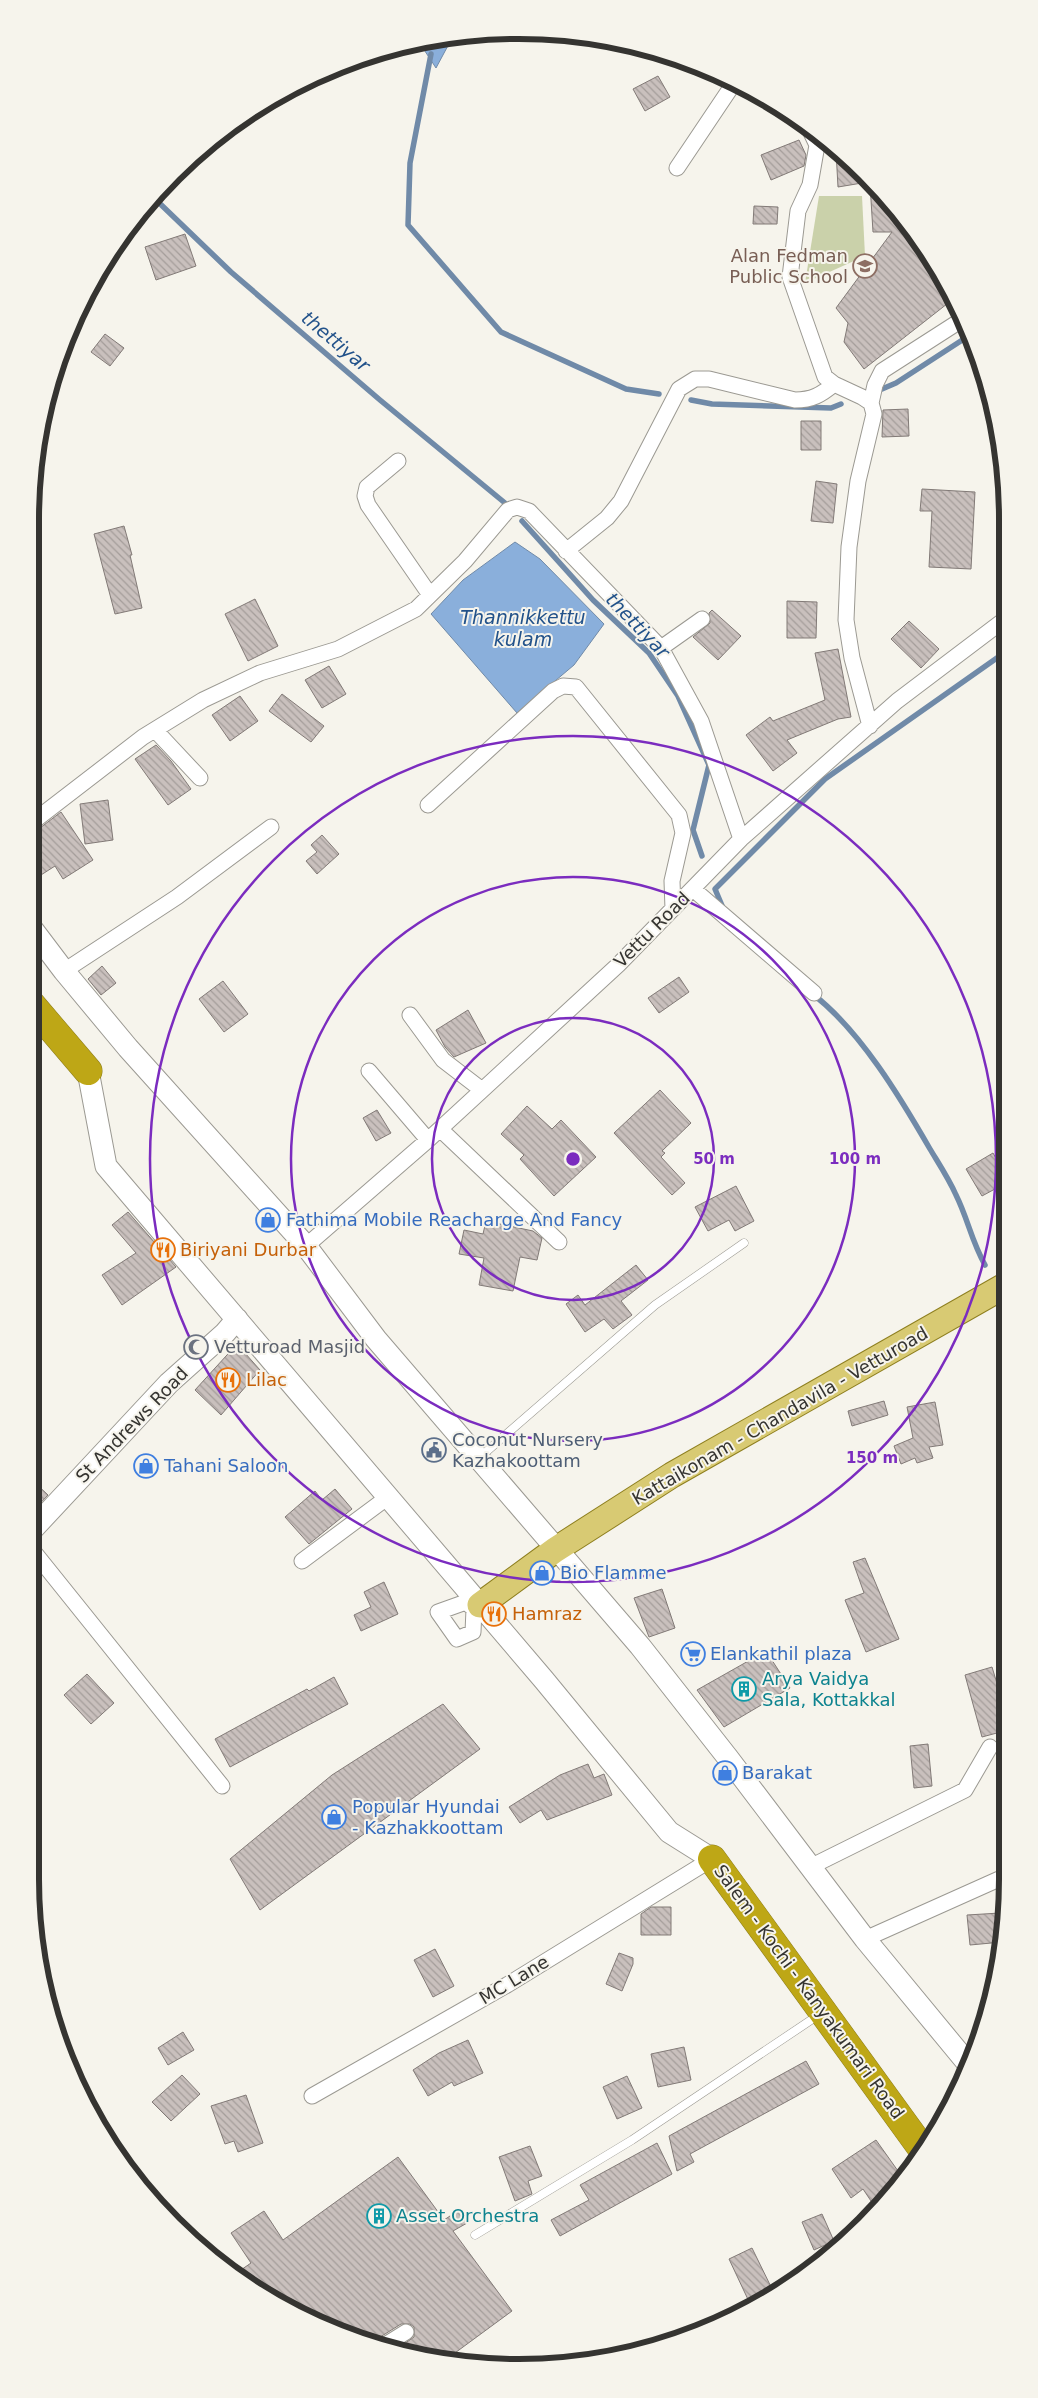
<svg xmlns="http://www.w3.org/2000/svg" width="1038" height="2398" font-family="'DejaVu Sans',sans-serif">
<defs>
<pattern id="building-back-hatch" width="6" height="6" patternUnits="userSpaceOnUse" patternTransform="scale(1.25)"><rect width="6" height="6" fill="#c9c0bd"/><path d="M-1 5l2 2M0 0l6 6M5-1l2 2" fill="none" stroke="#a49d9a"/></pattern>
</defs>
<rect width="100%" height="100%" fill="#f6f4ec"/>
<path fill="#cad1aa" d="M 819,196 L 862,196 L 865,256 L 805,283 Z"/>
<path fill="#8aafdb" stroke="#708aa8" d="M 451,37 L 451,40 L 436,68 L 419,42 Z
M 515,542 L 540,559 L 604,624 L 574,665 L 517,713 L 431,614 L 463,580 Z"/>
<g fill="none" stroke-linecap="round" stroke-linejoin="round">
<path stroke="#708aa8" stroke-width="5.5" d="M 431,54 L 410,163 L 408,225 L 501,332 L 626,389 L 659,394
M 152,196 L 231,272 L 380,400 L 505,503
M 882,389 L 896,383 L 970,335
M 691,400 L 712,404 L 831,408 L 841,404
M 522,521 L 593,600 L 649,653 L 678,696 L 709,765 L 693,830 L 702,856
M 723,908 L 715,889 L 825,779 L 1004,653
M 814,995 C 861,1032 900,1097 930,1149 C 939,1164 949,1179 956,1195 C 968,1219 971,1240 985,1265"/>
</g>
<path fill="url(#building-back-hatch)" stroke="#827a77" d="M 658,76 L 670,97 L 645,111 L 633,89 Z
M 799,140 L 806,155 L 804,166 L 771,180 L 761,155 Z
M 836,151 L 868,182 L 838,187 Z
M 870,184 L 907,221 L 952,300 L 864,369 L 844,342 L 848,323 L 836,308 L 892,232 L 873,232 Z
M 754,206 L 778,207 L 777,224 L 753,224 Z
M 185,234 L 196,266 L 156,280 L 145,247 Z
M 105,334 L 124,348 L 110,366 L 91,352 Z
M 908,409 L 909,436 L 882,437 L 883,410 Z
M 801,421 L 821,421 L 821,450 L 801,450 Z
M 816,481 L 837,484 L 833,523 L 811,521 Z
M 922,489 L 975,492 L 971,569 L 929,567 L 932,511 L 920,511 Z
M 124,526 L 132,555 L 130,555 L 142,608 L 115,614 L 94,534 Z
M 255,599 L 278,646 L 248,661 L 225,614 Z
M 787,601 L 817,602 L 816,638 L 787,638 Z
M 712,610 L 741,636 L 718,660 L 693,637 L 710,623 L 709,613 Z
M 909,621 L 939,649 L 921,668 L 891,639 Z
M 838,649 L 851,717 L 838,719 L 787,740 L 797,753 L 773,771 L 746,735 L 770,717 L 773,721 L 825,700 L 815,653 Z
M 329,666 L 346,694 L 322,708 L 305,680 Z
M 282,694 L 324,726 L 311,742 L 269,711 Z
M 240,696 L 258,721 L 230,741 L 212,715 Z
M 156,745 L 171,761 L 191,789 L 168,805 L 135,759 Z
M 108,800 L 113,840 L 85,844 L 80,804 Z
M 61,812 L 93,860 L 63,879 L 55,866 L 30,882 L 30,833 L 36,831 Z
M 322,835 L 339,854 L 317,874 L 306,861 L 317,852 L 311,845 Z
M 102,966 L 116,983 L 101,995 L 88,979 Z
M 679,977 L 689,992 L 659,1013 L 648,998 Z
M 223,981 L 248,1014 L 224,1032 L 199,999 Z
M 468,1010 L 486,1043 L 454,1057 L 445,1047 L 436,1030 Z
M 660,1090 L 691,1123 L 662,1151 L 665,1153 L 661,1157 L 685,1183 L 672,1195 L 614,1133 Z
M 527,1106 L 552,1129 L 561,1120 L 596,1157 L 554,1196 L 520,1159 L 524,1155 L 501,1134 Z
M 377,1110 L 391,1133 L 376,1141 L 363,1118 Z
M 993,1153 L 997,1160 L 1006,1155 L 1006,1183 L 982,1196 L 966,1169 Z
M 736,1186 L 754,1221 L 735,1231 L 729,1220 L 708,1231 L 695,1207 Z
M 128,1212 L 176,1267 L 122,1305 L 102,1275 L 136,1253 L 112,1225 Z
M 486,1221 L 533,1231 L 542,1238 L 537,1260 L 520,1257 L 513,1291 L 479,1285 L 484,1258 L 459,1254 L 464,1230 L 483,1234 Z
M 636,1265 L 648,1280 L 621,1301 L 632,1315 L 613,1329 L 604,1319 L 585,1332 L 566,1304 L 578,1295 L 585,1305 Z
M 237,1344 L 260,1370 L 221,1415 L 195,1390 Z
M 884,1401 L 888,1415 L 852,1426 L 848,1411 Z
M 935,1402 L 943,1445 L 929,1447 L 933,1458 L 917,1463 L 915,1458 L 901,1464 L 894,1446 L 913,1438 L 907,1407 Z
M 30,1478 L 48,1495 L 30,1514 Z
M 335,1489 L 352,1509 L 309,1544 L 285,1517 L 315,1491 L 322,1500 Z
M 865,1558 L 899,1639 L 866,1652 L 845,1600 L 864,1593 L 853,1562 Z
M 384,1582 L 398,1614 L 361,1631 L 354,1615 L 371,1607 L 364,1592 Z
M 662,1589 L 675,1628 L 649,1637 L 634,1598 Z
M 766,1651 L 790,1688 L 724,1727 L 697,1690 Z
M 992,1667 L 1008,1720 L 1008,1730 L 982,1737 L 965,1675 Z
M 87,1674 L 114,1703 L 91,1724 L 64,1695 Z
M 334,1677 L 348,1704 L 230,1767 L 215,1739 L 307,1689 L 309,1691 Z
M 443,1704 L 480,1749 L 260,1910 L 230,1859 L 332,1775 Z
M 928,1744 L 932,1786 L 914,1788 L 910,1746 Z
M 588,1764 L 594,1778 L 604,1774 L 612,1795 L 547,1820 L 541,1810 L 520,1823 L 509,1807 L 560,1775 Z
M 651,1907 L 671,1907 L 671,1935 L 641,1935 L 641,1914 Z
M 1000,1913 L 1002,1942 L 970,1945 L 967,1915 Z
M 435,1949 L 454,1986 L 433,1997 L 414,1960 Z
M 619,1953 L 633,1958 L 633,1964 L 622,1991 L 606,1984 Z
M 183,2032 L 194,2050 L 168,2065 L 158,2048 Z
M 468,2040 L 483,2073 L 454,2086 L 452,2082 L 428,2096 L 413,2070 L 439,2053 Z
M 684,2047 L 691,2080 L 658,2087 L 651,2054 Z
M 806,2061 L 819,2084 L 690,2154 L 694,2162 L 677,2171 L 669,2136 Z
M 182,2075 L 200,2094 L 171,2121 L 152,2102 Z
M 627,2076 L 642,2108 L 617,2119 L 603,2087 Z
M 246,2095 L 263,2143 L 238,2152 L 234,2141 L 225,2144 L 211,2106 Z
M 876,2140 L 903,2178 L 887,2201 L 877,2210 L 863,2189 L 851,2198 L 832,2169 Z
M 657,2143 L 672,2174 L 560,2236 L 551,2220 L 589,2200 L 580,2185 Z
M 530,2146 L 542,2176 L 528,2181 L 532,2194 L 515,2201 L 499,2157 Z
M 398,2157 L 444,2220 L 459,2210 L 467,2223 L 453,2231 L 512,2311 L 444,2361 L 424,2359 L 394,2351 L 414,2337 L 414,2327 L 410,2324 L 401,2324 L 377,2339 L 373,2345 L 362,2342 L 275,2303 L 235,2274 L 251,2263 L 231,2233 L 264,2211 L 283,2240 Z
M 822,2214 L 834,2241 L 814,2250 L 802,2222 Z
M 752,2248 L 775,2295 L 752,2308 L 729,2259 Z"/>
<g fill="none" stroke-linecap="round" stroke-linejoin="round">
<g stroke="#9b9992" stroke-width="9">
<path id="lane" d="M 479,1458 L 655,1305 L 744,1243
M 475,2235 L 632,2140 L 820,2014"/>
</g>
<g stroke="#9b9992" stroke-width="17">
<path id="street" d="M 808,126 L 817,145 L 810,185 L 798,211 L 790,277 L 825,377 L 834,384 L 862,397 L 871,403 L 874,414 L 858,481 L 849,547 L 846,620 L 852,658 L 870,726
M 677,168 L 732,86
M 871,403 L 875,385 L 882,371 L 963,319
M 398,461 L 367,487 L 365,496 L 368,505 L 430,595
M 566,551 L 607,518 L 621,501 L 679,389 L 695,379 L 709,379 L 795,400 C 812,400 821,395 834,384
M 661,648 L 702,619
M 155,730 L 200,778
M 428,805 L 553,691 L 563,686 L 576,687 L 679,815 L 683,833 L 672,881 L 673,909
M 30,824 L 143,737 L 203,700 L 260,673 L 338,649 L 416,609 L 465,561 L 508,510 L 517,507 L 529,511 L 661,648 L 701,721 L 741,839
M 693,889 L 814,993
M 64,971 L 177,897 L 271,827
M 410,1015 L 443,1060 L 482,1090
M 369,1071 L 428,1140
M 440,1129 L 559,1242
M 306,1246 L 428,1140 L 618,965 L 741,839 L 897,701 L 1004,620
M 30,1547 L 222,1786
M 302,1561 L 388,1497
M 474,1609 L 473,1632 L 457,1639 L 438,1612 L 466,1602 L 474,1609 L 480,1605
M 810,1867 L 965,1790 L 990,1747
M 865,1939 L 1008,1875
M 312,2096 L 507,1985 L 712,1859
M 382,2347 L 406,2332"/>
</g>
<g stroke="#9b9992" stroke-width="23">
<path id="secondary" d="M 30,926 L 64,971 L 128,1048 L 306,1246 L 376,1339 L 640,1646 L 728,1758 L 865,1939 L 969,2065
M 88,1071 L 106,1166 L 544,1680 L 669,1832 L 712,1859
M 30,1532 L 169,1383 L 225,1333 L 237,1319"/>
</g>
<g stroke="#8e7f1f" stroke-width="27">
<path id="primary" d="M 480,1605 L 555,1550 L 672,1475 L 1006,1285"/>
</g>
<g stroke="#8e7f1f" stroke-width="29">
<path id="highway" d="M 30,1003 L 88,1071
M 712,1859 L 923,2150"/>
</g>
<use href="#lane" stroke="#fff" stroke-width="8"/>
<use href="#street" stroke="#fff" stroke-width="15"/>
<use href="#secondary" stroke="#fff" stroke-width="21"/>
<use href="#primary" stroke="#d8ca73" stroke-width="25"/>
<use href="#highway" stroke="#bea716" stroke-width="28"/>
</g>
<g fill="none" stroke="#7b2cbf" stroke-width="2.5">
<circle cx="573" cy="1159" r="141"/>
<circle cx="573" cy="1159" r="282"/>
<circle cx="573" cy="1159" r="423"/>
</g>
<defs>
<g id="school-ring" transform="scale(1.25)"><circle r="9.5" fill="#f6f4ec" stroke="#8d6e63" stroke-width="1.5"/><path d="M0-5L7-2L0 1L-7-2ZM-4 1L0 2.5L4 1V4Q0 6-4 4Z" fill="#8d6e63"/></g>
<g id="shop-ring" transform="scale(1.25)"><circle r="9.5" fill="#f6f4ec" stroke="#3f7fe0" stroke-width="1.5"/><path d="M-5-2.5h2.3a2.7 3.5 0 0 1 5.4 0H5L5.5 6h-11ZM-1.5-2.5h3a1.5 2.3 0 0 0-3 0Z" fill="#3f7fe0"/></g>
<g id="restaurant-ring" transform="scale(1.25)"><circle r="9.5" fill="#f6f4ec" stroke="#e8710a" stroke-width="1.5"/><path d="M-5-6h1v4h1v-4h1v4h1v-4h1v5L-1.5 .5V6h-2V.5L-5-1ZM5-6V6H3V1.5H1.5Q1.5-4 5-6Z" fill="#e8710a"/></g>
<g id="mosque-ring" transform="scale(1.25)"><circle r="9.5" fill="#f6f4ec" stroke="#6b7280" stroke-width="1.5"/><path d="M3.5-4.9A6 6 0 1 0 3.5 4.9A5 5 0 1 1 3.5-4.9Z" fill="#6b7280"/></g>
<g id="civic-ring" transform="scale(1.25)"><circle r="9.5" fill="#f6f4ec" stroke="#5c6f8a" stroke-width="1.5"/><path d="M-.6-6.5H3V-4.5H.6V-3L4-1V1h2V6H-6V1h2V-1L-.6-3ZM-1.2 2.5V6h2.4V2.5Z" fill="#5c6f8a"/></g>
<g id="supermarket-ring" transform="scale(1.25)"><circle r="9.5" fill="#f6f4ec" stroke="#3f7fe0" stroke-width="1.5"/><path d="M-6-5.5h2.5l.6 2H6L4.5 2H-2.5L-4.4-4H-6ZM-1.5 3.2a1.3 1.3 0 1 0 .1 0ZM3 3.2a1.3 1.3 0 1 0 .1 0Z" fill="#3f7fe0"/></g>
<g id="building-ring" transform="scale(1.25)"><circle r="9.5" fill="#f6f4ec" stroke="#0f9aa8" stroke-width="1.5"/><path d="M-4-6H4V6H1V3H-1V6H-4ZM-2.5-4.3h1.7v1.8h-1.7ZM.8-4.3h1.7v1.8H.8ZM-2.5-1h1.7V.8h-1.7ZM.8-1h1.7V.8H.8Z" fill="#0f9aa8"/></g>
</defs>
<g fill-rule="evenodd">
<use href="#school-ring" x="865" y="266"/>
<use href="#shop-ring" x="268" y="1220"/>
<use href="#restaurant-ring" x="163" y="1250"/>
<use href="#mosque-ring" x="196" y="1347"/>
<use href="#restaurant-ring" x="228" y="1380"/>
<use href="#civic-ring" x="434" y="1450"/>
<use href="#shop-ring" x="146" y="1466"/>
<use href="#shop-ring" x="542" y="1573"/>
<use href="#restaurant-ring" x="494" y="1614"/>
<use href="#supermarket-ring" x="693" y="1654"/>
<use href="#building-ring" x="744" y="1689"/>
<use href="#shop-ring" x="725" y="1773"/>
<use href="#shop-ring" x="334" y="1817"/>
<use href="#building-ring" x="379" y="2216"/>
</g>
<g text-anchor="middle" stroke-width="4" stroke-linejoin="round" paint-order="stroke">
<g font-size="18" fill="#785e54" stroke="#f6f4ec" text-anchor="end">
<text x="848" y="262">Alan Fedman<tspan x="848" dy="21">Public School</tspan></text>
</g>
<g font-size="18" fill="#353431" stroke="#f6f4ec">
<text transform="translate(652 930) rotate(-45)" y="6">Vettu Road</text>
<text transform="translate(780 1416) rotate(-30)" y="6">Kattaikonam - Chandavila - Vetturoad</text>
<text transform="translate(132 1425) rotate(-46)" y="6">St Andrews Road</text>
<text transform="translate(514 1980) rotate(-31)" y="6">MC Lane</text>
<text transform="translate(809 1992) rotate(54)" y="6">Salem - Kochi - Kanyakumari Road</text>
</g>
<g font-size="18" fill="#366cbe" stroke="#f6f4ec" text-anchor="start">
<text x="286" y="1226">Fathima Mobile Reacharge And Fancy</text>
<text x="164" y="1472">Tahani Saloon</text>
<text x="560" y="1579">Bio Flamme</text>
<text x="710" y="1660">Elankathil plaza</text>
<text x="742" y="1779">Barakat</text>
<text x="352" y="1813">Popular Hyundai<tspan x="352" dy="21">- Kazhakkoottam</tspan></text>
</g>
<g font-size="18" fill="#c56008" stroke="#f6f4ec" text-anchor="start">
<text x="180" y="1256">Biriyani Durbar</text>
<text x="246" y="1386">Lilac</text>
<text x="512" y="1620">Hamraz</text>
</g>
<g font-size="18" fill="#5b616d" stroke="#f6f4ec" text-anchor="start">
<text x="214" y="1353">Vetturoad Masjid</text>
</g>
<g font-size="18" fill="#4e5e75" stroke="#f6f4ec" text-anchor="start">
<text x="452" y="1446">Coconut Nursery<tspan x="452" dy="21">Kazhakoottam</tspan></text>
</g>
<g font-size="18" fill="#0d838f" stroke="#f6f4ec" text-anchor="start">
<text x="762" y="1685">Arya Vaidya<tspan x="762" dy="21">Sala, Kottakkal</tspan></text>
<text x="396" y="2222">Asset Orchestra</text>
</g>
<g font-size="19" font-style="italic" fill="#22528a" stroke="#f6f4ec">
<text transform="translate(336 341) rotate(40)" y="7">thettiyar</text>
<text x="523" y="624">Thannikkettu<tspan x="523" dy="22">kulam</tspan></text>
<text transform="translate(638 625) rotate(46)" y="7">thettiyar</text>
</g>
</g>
<path d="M0 0H1038V2398H0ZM519 39H519A480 480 0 0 1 999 519V1879A480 480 0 0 1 519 2359H519A480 480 0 0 1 39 1879V519A480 480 0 0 1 519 39Z" fill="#f6f4ec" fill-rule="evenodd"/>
<path fill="none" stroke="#353431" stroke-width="6" d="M519 39H519A480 480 0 0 1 999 519V1879A480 480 0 0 1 519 2359H519A480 480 0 0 1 39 1879V519A480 480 0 0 1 519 39Z"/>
<circle cx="573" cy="1159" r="8" fill="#7b2cbf" stroke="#f6f4ec" stroke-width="2.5"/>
<g font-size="15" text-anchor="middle" font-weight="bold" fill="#7b2cbf" stroke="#f6f4ec" stroke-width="4" stroke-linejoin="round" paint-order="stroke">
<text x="714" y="1164">50 m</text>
<text x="855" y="1164">100 m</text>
<text x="872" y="1463">150 m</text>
</g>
</svg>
